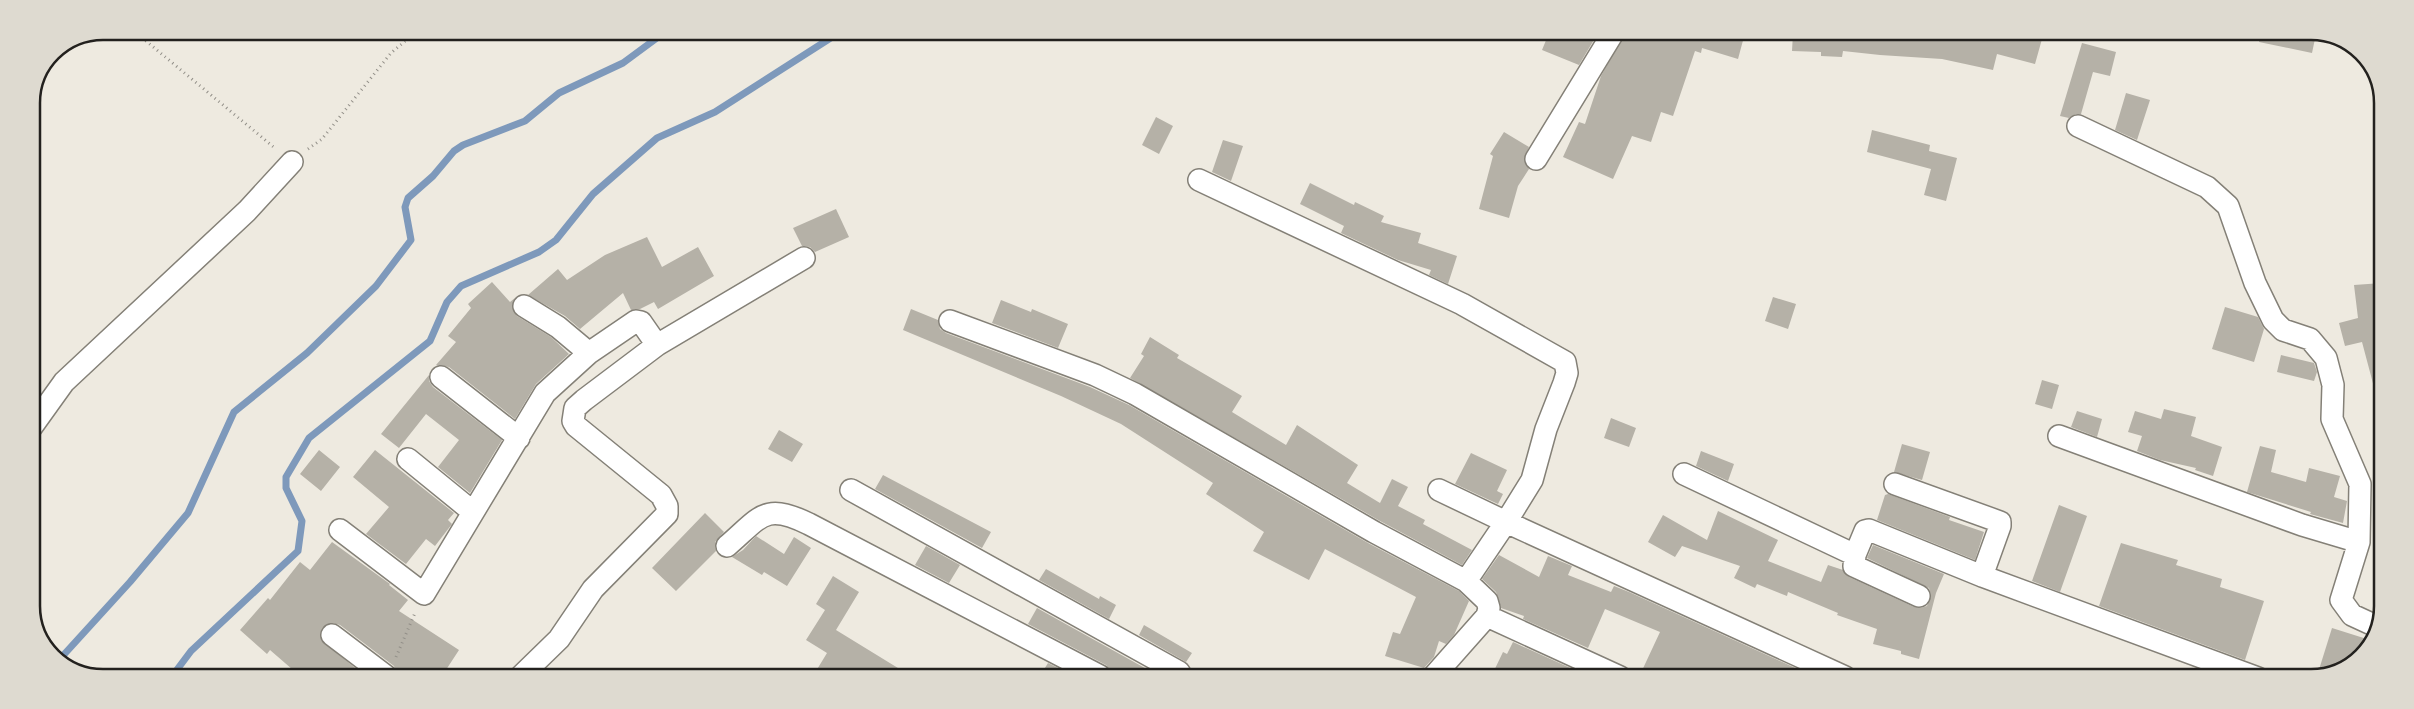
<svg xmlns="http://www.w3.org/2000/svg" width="2414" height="709" font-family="Manrope,sans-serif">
<rect width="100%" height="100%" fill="#eeeae0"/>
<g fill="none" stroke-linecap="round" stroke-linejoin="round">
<path stroke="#7e99bb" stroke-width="7" d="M 59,660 L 130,582 L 188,513 L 234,412 L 307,353 L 376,286 L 411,240 L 405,207 L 408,198 L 433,176 L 454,151 L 463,145 L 525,121 L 559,93 L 623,63 L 665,32
M 173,675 L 191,651 L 298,551 L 302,521 L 286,488 L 286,477 L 309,438 L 430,341 L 447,302 L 461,286 L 539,252 L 556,240 L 593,194 L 657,138 L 715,112 L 840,32"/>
</g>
<path fill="#b5b1a7" d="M 1549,33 L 1598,33 L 1579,65 L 1542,50 Z
M 1625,33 L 1745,33 L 1738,59 L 1702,48 L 1701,53 L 1695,51 L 1673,116 L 1661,112 L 1651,142 L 1632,136 L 1613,179 L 1563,157 L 1579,122 L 1585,124 L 1601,76 Z
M 1793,33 L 1908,33 L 1953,37 L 1954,33 L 2021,33 L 2042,39 L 2035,64 L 1997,54 L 1993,70 L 1942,59 L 1880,55 L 1843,51 L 1842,57 L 1821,56 L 1821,52 L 1792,51 Z
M 2260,34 L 2316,34 L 2312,53 L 2259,42 Z
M 2082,43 L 2116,52 L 2110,76 L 2093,72 L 2081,114 L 2076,114 L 2069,118 L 2060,116 Z
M 2126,93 L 2150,100 L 2137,140 L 2115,130 Z
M 1156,117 L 1173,126 L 1159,154 L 1142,145 Z
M 1872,130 L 1930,145 L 1929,151 L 1957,158 L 1946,201 L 1924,195 L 1931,169 L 1867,152 Z
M 1504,132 L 1529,147 L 1524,159 L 1529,169 L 1518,186 L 1509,218 L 1479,209 L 1493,156 L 1490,154 Z
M 1223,140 L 1243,146 L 1231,181 L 1212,172 Z
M 1310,183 L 1354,205 L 1355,202 L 1384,216 L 1381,222 L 1421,233 L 1418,243 L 1457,256 L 1448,284 L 1429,275 L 1431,270 L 1398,260 L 1341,233 L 1344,226 L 1300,204 Z
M 836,209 L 849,237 L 815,252 L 810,247 L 802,246 L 793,228 Z
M 647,237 L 662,267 L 698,247 L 714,276 L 658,309 L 654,302 L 640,309 L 631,310 L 623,293 L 580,329 L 565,316 L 528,295 L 558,269 L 567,280 L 605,255 Z
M 492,282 L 510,302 L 515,298 L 512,306 L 517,316 L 551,337 L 569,354 L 536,384 L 515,419 L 449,367 L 436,365 L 456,342 L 448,336 L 471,308 L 468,304 Z
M 2382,283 L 2381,390 L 2375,391 L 2362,342 L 2345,346 L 2339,323 L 2358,318 L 2354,285 Z
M 1773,297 L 1796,304 L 1788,329 L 1765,321 Z
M 1001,300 L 1031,312 L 1032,309 L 1068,324 L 1058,348 L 992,323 Z
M 2225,307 L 2258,317 L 2264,329 L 2254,362 L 2212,349 Z
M 911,309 L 938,320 L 940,329 L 946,333 L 1090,387 L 1129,405 L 1368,543 L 1459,591 L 1469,601 L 1454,635 L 1446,644 L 1439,641 L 1434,657 L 1424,668 L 1385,656 L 1393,632 L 1400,634 L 1416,597 L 1325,549 L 1309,580 L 1253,551 L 1264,532 L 1206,494 L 1213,483 L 1121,424 L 1061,396 L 903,330 Z
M 1150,337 L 1179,355 L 1177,358 L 1242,396 L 1232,412 L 1286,445 L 1297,425 L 1358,465 L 1347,483 L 1380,503 L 1392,479 L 1408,487 L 1398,506 L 1425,520 L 1423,524 L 1472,550 L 1462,565 L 1380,521 L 1130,378 L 1144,356 L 1141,354 Z
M 2281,355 L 2314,363 L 2317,372 L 2314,381 L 2277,372 Z
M 429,375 L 429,381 L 433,387 L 502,440 L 470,493 L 438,467 L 459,440 L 426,414 L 399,448 L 381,434 Z
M 2042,380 L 2059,385 L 2052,409 L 2035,404 Z
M 2164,409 L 2196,417 L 2191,436 L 2222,447 L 2213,476 L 2195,470 L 2196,468 L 2160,460 L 2137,451 L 2142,436 L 2128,432 L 2135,411 L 2161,419 Z
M 2077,411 L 2102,419 L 2097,437 L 2071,427 Z
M 1611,418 L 1636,428 L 1629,447 L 1604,438 Z
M 779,430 L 803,444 L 792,462 L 768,449 Z
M 1902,444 L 1930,452 L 1922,480 L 1894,472 Z
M 2260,446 L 2276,450 L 2271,472 L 2306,482 L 2309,468 L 2340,476 L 2334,497 L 2347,501 L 2343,523 L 2310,514 L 2311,512 L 2247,492 Z
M 319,450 L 340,467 L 321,491 L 300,474 Z
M 375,450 L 454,513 L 448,520 L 452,524 L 435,546 L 426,539 L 406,564 L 366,534 L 389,507 L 353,477 Z
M 1701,451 L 1734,464 L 1728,481 L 1696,466 Z
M 1471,453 L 1507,470 L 1497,491 L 1503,494 L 1498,504 L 1455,484 Z
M 883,475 L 991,532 L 982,548 L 875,489 Z
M 1888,494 L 1950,517 L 1949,520 L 1984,532 L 1975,560 L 1877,520 L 1885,495 Z
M 2059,505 L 2087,516 L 2060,592 L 2032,581 Z
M 1718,511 L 1778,540 L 1768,561 L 1821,582 L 1828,565 L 1843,570 L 1849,577 L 1914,607 L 1921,608 L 1927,606 L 1931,595 L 1929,588 L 1867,558 L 1873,545 L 1944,574 L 1936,593 L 1919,659 L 1901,654 L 1901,651 L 1873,644 L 1877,629 L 1837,615 L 1838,613 L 1788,592 L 1787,596 L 1757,584 L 1755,588 L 1734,578 L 1740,566 L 1682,546 L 1675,557 L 1648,542 L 1663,515 L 1707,540 Z
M 705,513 L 724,532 L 715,542 L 716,551 L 676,591 L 652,568 Z
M 756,536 L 784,554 L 794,537 L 811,548 L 787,586 L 764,572 L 762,575 L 732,557 L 743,550 Z
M 332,542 L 390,584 L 389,585 L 408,600 L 399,611 L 459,650 L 442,676 L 398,676 L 394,666 L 340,625 L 333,623 L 322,628 L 321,640 L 365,676 L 342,676 L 333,668 L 326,676 L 300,676 L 270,650 L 267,654 L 240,630 L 268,598 L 270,600 L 300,562 L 310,570 Z
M 2121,543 L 2178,560 L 2176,565 L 2222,579 L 2220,587 L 2264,601 L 2245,660 L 2099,606 Z
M 926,546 L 960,565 L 949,583 L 915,565 Z
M 1499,555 L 1539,577 L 1548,556 L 1572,566 L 1568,575 L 1611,592 L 1614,586 L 1629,592 L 1815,677 L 1639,677 L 1660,632 L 1605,609 L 1588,648 L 1523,619 L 1524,616 L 1501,608 L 1496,592 L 1482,579 Z
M 1046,569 L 1099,599 L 1100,596 L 1116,605 L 1109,619 L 1039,580 Z
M 833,576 L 859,592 L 836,630 L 911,676 L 813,676 L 827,653 L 806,640 L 825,610 L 816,604 Z
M 1037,608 L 1161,677 L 1112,676 L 1111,670 L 1106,665 L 1028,624 Z
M 1144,625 L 1192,653 L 1186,662 L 1139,635 Z
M 2332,628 L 2370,640 L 2355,663 L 2317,676 Z
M 1513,642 L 1577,671 L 1575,677 L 1491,677 L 1503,652 L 1507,654 Z
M 1048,663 L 1074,676 L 1040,676 Z"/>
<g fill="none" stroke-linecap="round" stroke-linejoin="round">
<g stroke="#848077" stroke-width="24">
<path id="street" d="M 2078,126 L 2207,187 L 2228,206 L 2255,283 L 2273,320 L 2283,330 L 2310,339 L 2326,358 L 2333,385 L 2332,419 L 2360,484 L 2359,542 L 2341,600 L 2352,615 L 2378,627
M 1536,159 L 1613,33
M 1199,180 L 1462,304 L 1565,362 L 1567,373 L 1564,383 L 1546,429 L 1532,480 L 1506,522 L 1845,677
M 524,306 L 558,327 L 589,353
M 950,321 L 1095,375 L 1135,394 L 1374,532 L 1466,581 L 1487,601 L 1489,608 L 1487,616 L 1433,677
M 657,345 L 804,258
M 441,377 L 519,438
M 31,428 L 64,382 L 247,211 L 292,162
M 2059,436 L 2302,525 L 2359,542
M 408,459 L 473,512
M 1684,474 L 1855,555
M 1895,484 L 2000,522 L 2000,526 L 1982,576
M 851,490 L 1179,672 L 1182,677
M 1439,490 L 1506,522 L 1466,581
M 340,530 L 424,594 L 545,393 L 589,353 L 636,321 L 641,322 L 657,345 L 584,400 L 575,408 L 573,421 L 576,426 L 661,495 L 667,506 L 667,514 L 593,589 L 559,639 L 521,676
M 727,546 C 761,517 764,502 809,524 L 1100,676
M 1919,596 L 1854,566 L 1855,555 L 1865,531 L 1869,530 L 1982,576 L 2258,678
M 1487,616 L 1620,677
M 332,635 L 386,676"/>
</g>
<path stroke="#928f88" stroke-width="3" stroke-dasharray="1 4" stroke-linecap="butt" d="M 134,31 L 276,149
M 308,149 L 322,139 L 391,53 L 416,32
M 396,657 L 415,613"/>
<use href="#street" stroke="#fff" stroke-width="21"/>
</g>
<path d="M0 0H2414V709H0ZM103 40H2311A63 63 0 0 1 2374 103V606A63 63 0 0 1 2311 669H103A63 63 0 0 1 40 606V103A63 63 0 0 1 103 40Z" fill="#dedad0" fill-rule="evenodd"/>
<path fill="none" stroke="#23211e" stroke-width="2.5" d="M103 40H2311A63 63 0 0 1 2374 103V606A63 63 0 0 1 2311 669H103A63 63 0 0 1 40 606V103A63 63 0 0 1 103 40Z"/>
</svg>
